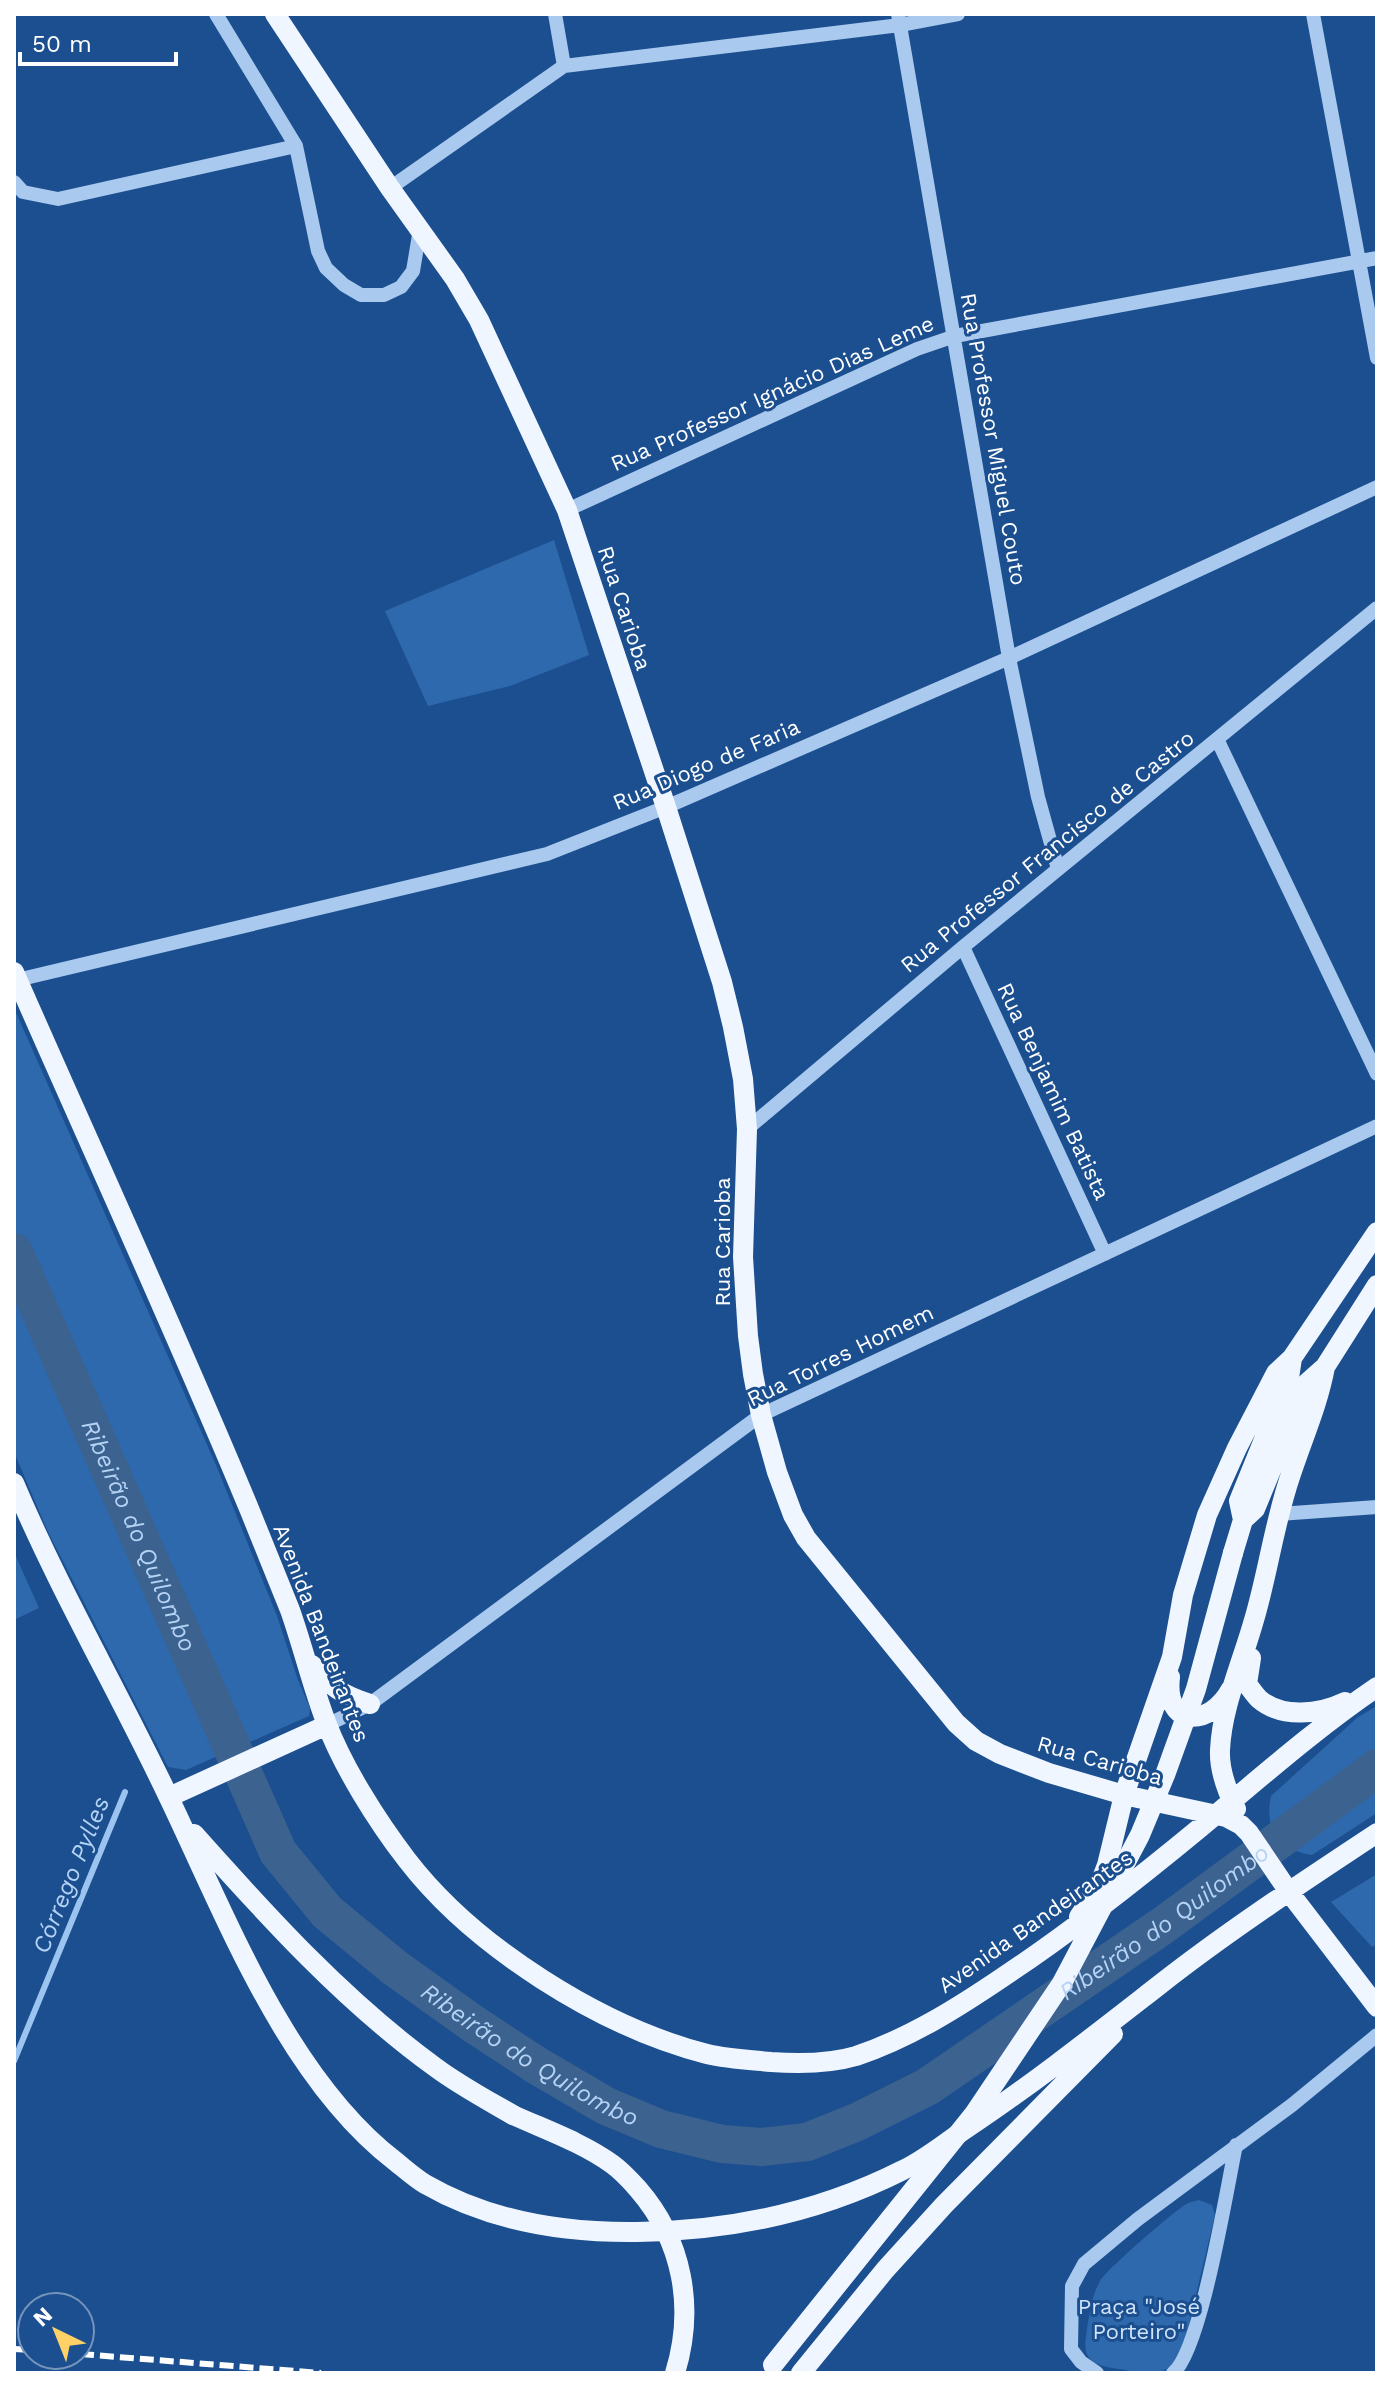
<svg xmlns="http://www.w3.org/2000/svg" width="1391" height="2387" font-family="'Work Sans',sans-serif">
<rect width="100%" height="100%" fill="#1b4f8f"/>
<path fill="#2e69ad" d="M 554,540 L 589,655 L 510,686 L 428,706 L 385,611 Z
M 14,1008 L 216,1465 L 277,1616 L 298,1680 L 310,1708 L 309,1716 L 186,1770 L 168,1767 L 48,1532 L 14,1452 Z
M 14,1552 L 39,1608 L 14,1620 Z
M 1377,1706 L 1377,1813 L 1312,1855 C 1278,1850 1264,1829 1271,1796 L 1358,1717 Z
M 1377,1874 L 1377,1944 L 1372,1947 L 1331,1902 Z
M 1199,2200 L 1212,2205 L 1215,2215 L 1182,2353 C 1165,2375 1157,2376 1130,2371 C 1118,2368 1097,2368 1089,2358 C 1083,2349 1086,2338 1087,2328 C 1090,2312 1092,2295 1100,2281 C 1105,2271 1176,2209 1188,2203 C 1191,2202 1195,2201 1199,2200 Z"/>
<g fill="none" stroke-linecap="round" stroke-linejoin="round">
<path stroke="#9cc4f0" stroke-width="6" d="M 14,2061 L 125,1792"/>
<path stroke="#3c6290" stroke-width="38" id="s1" d="M 14,1252 L 278,1852 L 327,1912 L 395,1968 L 472,2023 L 536,2065 L 606,2106 L 661,2129 L 722,2144 L 761,2147 L 807,2142 L 857,2122 L 927,2087 L 1165,1924 L 1377,1768"/>
<path stroke="#a9c9ee" stroke-width="14" d="M 216,14 L 296,146 L 318,251 L 326,268 L 344,285 L 361,295 L 384,295 L 401,287 L 413,271 L 420,229
M 555,14 L 564,66
M 898,14 L 1009,658 L 1038,797 L 1058,869
M 1313,14 L 1377,358
M 14,182 L 23,192 L 58,199 L 296,146
M 390,188 L 564,66 L 900,25 L 958,14
M 567,510 L 917,349 L 955,336 L 1377,258
M 1217,739 L 1377,1074
M 963,947 L 1105,1254
M 17,980 L 547,854 L 666,807 L 1009,658 L 1377,487
M 747,1129 L 963,947 L 1377,608
M 1279,1514 L 1377,1507
M 327,1725 L 370,1704 L 761,1415 L 1377,1126
M 1097,2373 L 1081,2362 L 1071,2349 L 1072,2286 L 1084,2264 L 1138,2219 L 1292,2105 L 1377,2035
M 1173,2373 C 1201,2351 1227,2187 1236,2145"/>
<path stroke="#f0f6ff" stroke-width="20" d="M 275,14 L 390,188 L 455,279 L 479,320 L 567,510 L 666,807 L 722,982 L 733,1027 L 743,1079 L 747,1129 L 743,1257 L 748,1336 L 753,1374 L 761,1415 L 777,1472 L 793,1515 L 806,1538 L 956,1723 L 976,1741 L 1000,1754 L 1049,1773 L 1124,1795 L 1226,1817 L 1241,1825 L 1249,1833 L 1289,1892 L 1377,2007
M 14,972 C 93,1152 175,1330 250,1511 C 263,1544 277,1577 290,1610 C 303,1647 312,1685 326,1722 C 343,1767 377,1821 407,1860 C 474,1947 601,2027 707,2054 C 728,2059 750,2060 771,2062 C 799,2064 829,2064 856,2056 C 910,2038 959,2007 1006,1975 C 1074,1930 1138,1879 1201,1827 C 1259,1779 1315,1729 1377,1687
M 14,1483 C 60,1592 120,1694 170,1800 C 227,1919 288,2079 395,2161 C 405,2169 415,2178 425,2184 C 489,2221 564,2233 637,2232 C 730,2231 820,2212 903,2170 C 926,2159 946,2142 967,2128 C 1033,2084 1095,2035 1158,1986 C 1228,1931 1303,1882 1377,1833
M 1243,1520 L 1239,1501 L 1289,1378 L 1292,1358 L 1377,1232
M 1233,1553 L 1243,1520 L 1255,1509 L 1307,1383 L 1325,1367 L 1377,1285
M 1251,1658 L 1247,1684 C 1251,1689 1255,1695 1259,1699 C 1282,1719 1320,1714 1345,1702
M 312,1665 C 333,1688 340,1694 370,1704
M 1170,1677 C 1164,1729 1211,1727 1231,1689
M 169,1797 L 327,1725
M 1236,1809 C 1227,1791 1219,1770 1220,1750 C 1222,1706 1242,1663 1254,1620 C 1268,1573 1274,1524 1290,1477 C 1302,1440 1318,1405 1325,1367
M 194,1834 C 268,1917 344,2001 435,2067 C 459,2085 487,2100 513,2115
M 1079,1917 L 1099,1886 L 1107,1865 L 1124,1795 L 1172,1657 L 1183,1595 L 1207,1515 L 1237,1448 L 1276,1373 L 1292,1358
M 801,2373 L 885,2270 L 944,2205 L 1113,2034"/>
<path stroke="#fff" stroke-width="6" stroke-dasharray="14 6" stroke-linecap="butt" d="M 14,2349 L 32,2350
M 80,2354 L 321,2373"/>
<path stroke="#f0f6ff" stroke-width="20" d="M 513,2115 C 546,2130 583,2143 612,2164 C 622,2171 630,2180 638,2189 C 683,2241 695,2308 675,2373
M 773,2365 L 974,2114 L 1062,1983 L 1140,1835 L 1165,1775 L 1196,1689 L 1233,1553"/>
</g>
<g text-anchor="middle" stroke-width="6" stroke-linejoin="round" paint-order="stroke">
<g font-size="22" fill="#fff" stroke="#1b4f8f">
<text transform="translate(772 393) rotate(-24)" y="8">Rua Professor Ignácio Dias Leme</text>
<text transform="translate(994 439) rotate(80)" y="8">Rua Professor Miguel Couto</text>
<text transform="translate(625 608) rotate(72)" y="8">Rua Carioba</text>
<text transform="translate(706 764) rotate(-23)" y="8">Rua Diogo de Faria</text>
<text transform="translate(1047 851) rotate(-39)" y="8">Rua Professor Francisco de Castro</text>
<text transform="translate(1054 1091) rotate(65)" y="8">Rua Benjamim Batista</text>
<text transform="translate(722 1242) rotate(-90)" y="8">Rua Carioba</text>
<text transform="translate(840 1355) rotate(-26)" y="8">Rua Torres Homem</text>
<text transform="translate(322 1633) rotate(69)" y="8">Avenida Bandeirantes</text>
<text transform="translate(1100 1760) rotate(16)" y="8">Rua Carioba</text>
<text transform="translate(1035 1921) rotate(-35)" y="8">Avenida Bandeirantes</text>
</g>
<g font-size="22" fill="#cfe3fa" stroke="#1b4f8f">
<text x="1139" y="2314">Praça "José<tspan x="1139" dy="25">Porteiro"</tspan></text>
</g>
<g font-size="24" font-style="italic" fill="#b5d3f5" stroke="#1b4f8f">
<text dy="8" stroke="none"><textPath href="#s1" startOffset="310">Ribeirão do Quilombo</textPath></text>
<text transform="translate(71 1875) rotate(-68)" y="8">Córrego Pylles</text>
<text dy="8" stroke="none"><textPath href="#s1" startOffset="1702">Ribeirão do Quilombo</textPath></text>
<text dy="8" stroke="none"><textPath href="#s1" startOffset="982">Ribeirão do Quilombo</textPath></text>
</g>
</g>
<rect width="1391" height="2387" fill="none" stroke="#ffffff" stroke-width="32"/>
<g transform="translate(56 2331) rotate(317)"><circle r="38" fill="#1b4f8f" stroke="#7695bc" stroke-width="2"/>
<path d="M0-6L14 30L0 20L-14 30Z" fill="#ffd166"/>
<text y="-12" font-size="22" font-weight="bold" text-anchor="middle" fill="#ffffff">N</text>
</g>
<path d="M20 52v12h156v-12" fill="none" stroke="#ffffff" stroke-width="4"/>
<text x="32" y="52" font-size="24" fill="#ffffff" stroke="#1b4f8f" stroke-width="6" paint-order="stroke">50 m</text>
</svg>
